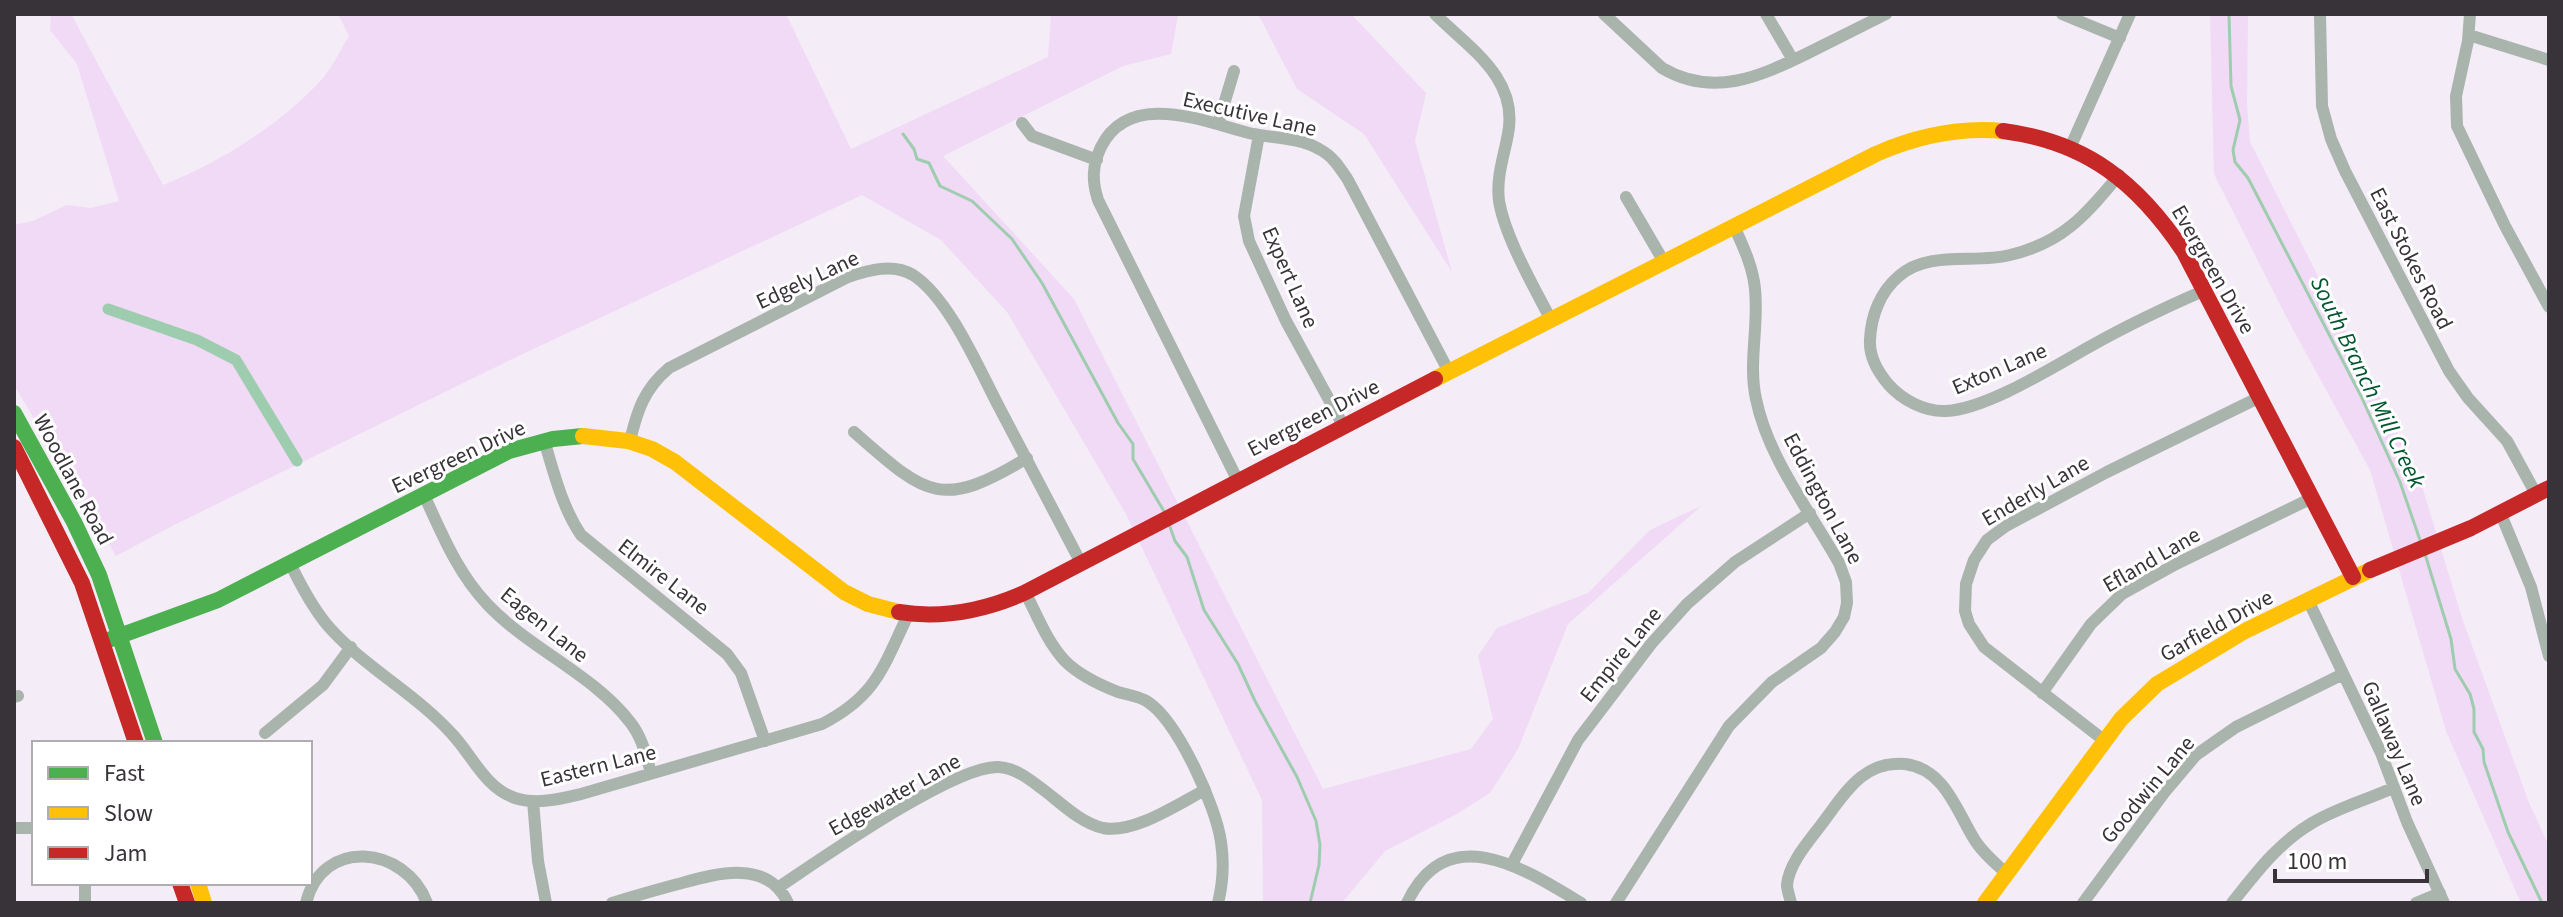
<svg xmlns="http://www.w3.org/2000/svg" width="2563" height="917" font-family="'Source Sans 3',sans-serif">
<rect width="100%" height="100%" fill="#f4ecf6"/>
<path fill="#f1daf5" d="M 51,14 L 71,14 L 163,185 C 219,163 282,124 323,78 C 333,66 341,49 349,36 L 338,14 L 786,14 L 851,149 L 1048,57 L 1051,14 L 1189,14 L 1178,15 L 1171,54 L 1123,66 L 943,156 L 1074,299 L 1323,789 L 1471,749 L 1493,719 L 1478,656 L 1497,628 L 1588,593 L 1650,530 L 1701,506 L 1568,624 L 1518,749 L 1490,793 L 1457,814 L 1385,851 L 1342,903 L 1263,903 L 1262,800 L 1126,514 L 1007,312 L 941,240 L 862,195 L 510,360 L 170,527 L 116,556 L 14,385 L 14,225 L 33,221 L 67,205 L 91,208 L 119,201 L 77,64 L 50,30 Z
M 1258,14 L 1351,14 L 1426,93 L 1415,141 L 1452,272 L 1364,134 L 1297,89 Z
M 2210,14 L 2248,14 L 2247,105 L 2250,142 L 2418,473 L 2462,618 L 2529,803 L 2549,846 L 2549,903 L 2521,903 L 2446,731 L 2370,470 L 2290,324 L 2214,174 Z"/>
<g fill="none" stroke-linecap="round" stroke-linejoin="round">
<path stroke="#9eccaf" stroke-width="3" d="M 2229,14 L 2231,86 L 2240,120 L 2233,150 L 2235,162 L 2248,178 L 2361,396 L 2400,482 L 2421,543
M 903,134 L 914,149 L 917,159 L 929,163 L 940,186 L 972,201 L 1012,239 L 1042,283 L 1118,423 L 1133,444 L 1133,459 L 1165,513
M 1169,524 L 1175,541 L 1187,557 L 1204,610 L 1238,664 L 1255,701 L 1297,777 L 1316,821 L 1320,845 L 1319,865 L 1310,903
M 2425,554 L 2451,639 L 2455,669 L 2470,694 L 2474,709 L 2474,732 L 2483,749 L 2484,762 L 2508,832 L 2542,903"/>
<path stroke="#9eccaf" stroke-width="11" d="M 108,309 L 197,340 L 236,360 L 297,461"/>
<path stroke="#a8b4ac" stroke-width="12" d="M 1435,14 C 1469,48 1519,78 1508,134 C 1504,156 1496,177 1499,201 C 1505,237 1534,287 1551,320
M 1604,14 L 1662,68 C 1713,98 1759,77 1808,53 C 1834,40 1860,27 1886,14
M 1766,14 L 1793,60
M 2062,14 L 2120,38
M 2320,14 L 2322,106 L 2331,139 L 2345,171 L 2449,371 L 2468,398 L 2507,441 L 2536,494
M 2470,14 L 2468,41 L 2456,96 L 2457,126 L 2505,226 L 2549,307
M 2469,35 L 2549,60
M 1022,123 L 1032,136 L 1097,160
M 1218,124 L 1234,71
M 1259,135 L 1244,216 L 1249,241 L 1286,321 L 1344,427
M 2070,148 L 2130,14
M 2119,175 C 2086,215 2062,243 2010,255 C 1975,264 1928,250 1899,276 C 1880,292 1871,316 1870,340 C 1869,356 1878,372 1888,384 C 1902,400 1925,412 1946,411 C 1987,409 2053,367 2089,347 C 2126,326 2164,308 2203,291
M 1626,197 L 1664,262
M 854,432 C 926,495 940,511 1027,458
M 544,440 C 554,473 562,507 581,535 L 727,654 L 741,673 L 765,741
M 630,441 C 637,411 644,389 669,368 L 848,277 C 869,270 893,263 913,275 C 949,298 979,369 999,407 C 1026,459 1054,511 1081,563
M 1238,481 L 1098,200 C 1092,181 1092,166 1101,147 C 1130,88 1207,123 1253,134 C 1274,138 1300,138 1319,149 C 1333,156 1340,168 1348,180 L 1449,372
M 424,495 C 442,534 458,574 488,605 C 530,649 594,675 630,722 C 642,737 646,755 651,773
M 2500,512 L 2531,587 L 2549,656
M 290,563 C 301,586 312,607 328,626 C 364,667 415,693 452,734 C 472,755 485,788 515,798 C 536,805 560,799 581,794 L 822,724 C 878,695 883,666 909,613
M 1025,592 C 1037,615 1047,642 1065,661 C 1079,675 1100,685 1118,692 C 1128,695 1139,696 1148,702 C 1178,722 1216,806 1221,842 C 1224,862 1223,883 1218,903
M 2308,600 L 2381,753 L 2407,822 L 2444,903
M 2042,693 L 2091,624 L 2122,594 L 2176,564 L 2312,498
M 14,697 L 18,696
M 265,733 L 323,685 L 351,647
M 2105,741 L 1984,647 L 1969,624 L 1965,611 L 1966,584 L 1974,560 L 1987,540 L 2006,526 L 2107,472 L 2260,397
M 533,801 L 538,861 L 546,903
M 14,828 L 34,828
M 1512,864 L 1578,740 L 1651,644 L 1687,604 L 1735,562 L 1810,513
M 85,883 L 85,903
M 779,887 C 821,859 953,766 998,767 C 1015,768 1028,778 1041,788 C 1059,801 1080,823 1103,828 C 1134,834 1178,804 1205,790
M 306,903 C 322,837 405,845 427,903
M 612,903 C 634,896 656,890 678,884 C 715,874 767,858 788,903
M 1407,903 C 1447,818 1525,869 1581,903
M 1616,903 L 1729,726 L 1772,682 L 1821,648 L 1835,632 L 1844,617 L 1847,603 L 1846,582 L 1839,563 C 1810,511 1768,458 1756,399 C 1748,363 1759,326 1755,289 C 1753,267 1743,246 1734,226
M 1791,903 C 1790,898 1787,890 1787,885 C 1789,862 1811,839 1824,821 C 1845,793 1864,760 1905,764 C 1946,769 1957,813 1976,842 C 1985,855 1995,863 2006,873
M 2083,903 L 2164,793 L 2196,755 L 2236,727 L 2343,674
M 2232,903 C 2256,873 2278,843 2312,823 C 2337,808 2366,800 2393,788
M 2416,903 L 2440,893"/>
<path stroke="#4caf50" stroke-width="16" d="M 14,413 L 74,522 L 99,575 L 155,743
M 103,642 L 218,600 L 509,451 L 553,439 L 583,436"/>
<path stroke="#ffc107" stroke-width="16" d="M 1435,379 L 1876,154 C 1917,136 1958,127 2003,131
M 583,436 L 628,441 L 652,449 L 675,462 L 844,592 L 868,604 L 899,612
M 198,883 L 204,903
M 1985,903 L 2121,719 L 2157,684 L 2245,631 L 2370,570"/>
<path stroke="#c62828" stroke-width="16" d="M 2003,131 C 2087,142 2138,183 2184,252 L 2353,577
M 14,447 L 82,583 L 136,743
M 2370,570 L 2471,528 L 2549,488
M 899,612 C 943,619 983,611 1024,593 L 1435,379
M 180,883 L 187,903"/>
</g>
<g text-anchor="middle" stroke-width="6" stroke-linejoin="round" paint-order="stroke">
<g font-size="22" fill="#383339" stroke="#fff">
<text transform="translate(1250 113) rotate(13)" y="8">Executive Lane</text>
<text transform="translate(2412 258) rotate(63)" y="8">East Stokes Road</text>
<text transform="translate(2214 269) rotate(60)" y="8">Evergreen Drive</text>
<text transform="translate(1291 277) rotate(66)" y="8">Expert Lane</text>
<text transform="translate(807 279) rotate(-25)" y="8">Edgely Lane</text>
<text transform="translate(1999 368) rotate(-23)" y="8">Exton Lane</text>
<text transform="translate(1313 417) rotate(-27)" y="8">Evergreen Drive</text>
<text transform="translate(458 456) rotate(-25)" y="8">Evergreen Drive</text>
<text transform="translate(74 479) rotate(62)" y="8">Woodlane Road</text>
<text transform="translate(2035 490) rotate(-30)" y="8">Enderly Lane</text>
<text transform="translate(1824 498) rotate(62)" y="8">Eddington Lane</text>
<text transform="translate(2151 559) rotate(-30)" y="8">Efland Lane</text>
<text transform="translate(664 576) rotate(38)" y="8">Elmire Lane</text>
<text transform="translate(545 624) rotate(39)" y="8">Eagen Lane</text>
<text transform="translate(2216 625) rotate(-29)" y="8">Garfield Drive</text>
<text transform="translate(1620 654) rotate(-51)" y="8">Empire Lane</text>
<text transform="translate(2395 743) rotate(67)" y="8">Gallaway Lane</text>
<text transform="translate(598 765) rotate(-14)" y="8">Eastern Lane</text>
<text transform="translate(2147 789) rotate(-50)" y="8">Goodwin Lane</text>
<text transform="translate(894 794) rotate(-29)" y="8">Edgewater Lane</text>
</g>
<g font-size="24" font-style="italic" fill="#00562e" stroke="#fff">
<text transform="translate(2368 382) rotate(64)" y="8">South Branch Mill Creek</text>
</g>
</g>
<rect width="2563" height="917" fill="none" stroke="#383339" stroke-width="32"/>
<rect x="32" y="741" width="280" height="144" fill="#ffffff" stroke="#afadb0" stroke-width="2"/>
<rect x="48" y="767" width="40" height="12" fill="#4caf50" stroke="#afadb0" stroke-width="2"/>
<text x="104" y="781" font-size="24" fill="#383339">Fast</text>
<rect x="48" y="807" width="40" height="12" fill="#ffc107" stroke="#afadb0" stroke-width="2"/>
<text x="104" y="821" font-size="24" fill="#383339">Slow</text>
<rect x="48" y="847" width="40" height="12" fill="#c62828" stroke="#afadb0" stroke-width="2"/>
<text x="104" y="861" font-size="24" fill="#383339">Jam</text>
<path d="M2275 869v12h152v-12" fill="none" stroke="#383339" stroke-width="4"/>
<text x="2287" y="869" font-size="24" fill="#383339" stroke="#ffffff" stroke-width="6" paint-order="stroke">100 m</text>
</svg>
